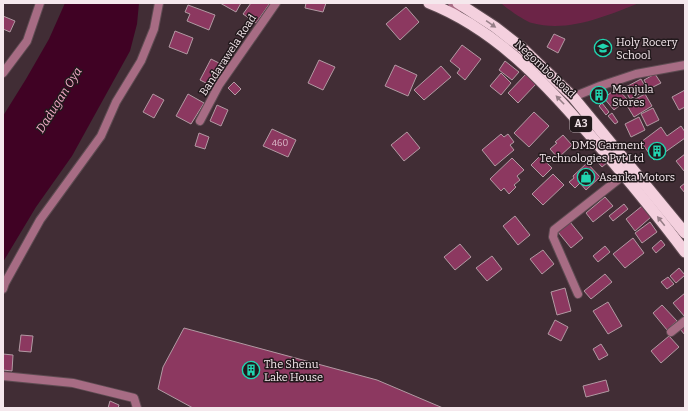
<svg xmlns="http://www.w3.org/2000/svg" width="688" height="411" font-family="Bitter,serif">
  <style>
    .green { fill: #6c2447 }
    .water { fill: #400224 }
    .building { fill: #8c3860; stroke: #b29aa3 }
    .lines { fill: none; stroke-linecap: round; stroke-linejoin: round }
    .minor-casing { stroke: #5e4b52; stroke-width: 10 }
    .tertiary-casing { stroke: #5e4b52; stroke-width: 10 }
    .trunk-casing { stroke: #5e4b52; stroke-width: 13 }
    .minor { stroke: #a76c84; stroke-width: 8 }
    .tertiary { stroke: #a76c84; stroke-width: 8 }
    .trunk { stroke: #f4d0de; stroke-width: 11 }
    .oneway { fill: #967e87 }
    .labels { text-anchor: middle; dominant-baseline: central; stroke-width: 3; stroke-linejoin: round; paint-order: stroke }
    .number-label { font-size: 9px; fill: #dbbcca }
    .shield { fill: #22191c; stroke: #b6aaae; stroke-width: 1 }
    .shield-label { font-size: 10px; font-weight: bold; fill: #f5e8ed }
    .poi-label { font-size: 11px; fill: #f5e8ed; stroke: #22191c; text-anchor: start }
    .street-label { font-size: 11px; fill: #f5e8ed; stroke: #22191c }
    .water-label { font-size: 12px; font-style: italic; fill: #f4acc9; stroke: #22191c }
  </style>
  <rect width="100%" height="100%" fill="#412d35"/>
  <path class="green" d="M501,3H639C606,16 568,33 532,23C526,22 506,8 501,3Z"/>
  <path class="water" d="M65,3H139L137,24L130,51L72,156L36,207L3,262V116L26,79L49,39Z"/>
  <g class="building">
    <path d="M220,3H241L236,12Z"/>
    <path d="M251,3H270L256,23L243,14Z"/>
    <path d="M306,3H326L323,12L305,8Z"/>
    <path d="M188,5L215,15L209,30L187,21L190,14L185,12Z"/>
    <path d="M406,7L419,22L400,40L386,24Z"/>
    <path d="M3,16L15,21L10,32L3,29Z"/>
    <path d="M175,31L193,38L187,54L169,47Z"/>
    <path d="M554,34L565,39L558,53L547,47Z"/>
    <path d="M462,45L481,59L465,80L457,73L460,69L450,61Z"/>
    <path d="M211,59L225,66L214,87L200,80Z"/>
    <path d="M319,60L335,67L323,90L308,83Z"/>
    <path d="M505,61L519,72L512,80L499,70Z"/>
    <path d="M395,65L417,75L408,96L385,86Z"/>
    <path d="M441,66L451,77L424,100L414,90Z"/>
    <path d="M501,73L511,83L501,95L490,86Z"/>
    <path d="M526,74L536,84L518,103L508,93Z"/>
    <path d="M655,74L661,83L649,89L644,80Z"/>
    <path d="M641,79L647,90L630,99L624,88Z"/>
    <path d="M234,82L241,89L235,95L228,88Z"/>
    <path d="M601,88L607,95L597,103L591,96Z"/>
    <path d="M617,88L627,99L614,110L604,98Z"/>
    <path d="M685,90V107L679,110L672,97Z"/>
    <path d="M153,94L164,100L154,118L143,112Z"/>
    <path d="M188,94L204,103L191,124L176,116Z"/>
    <path d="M645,94L652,106L634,117L626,104Z"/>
    <path d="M602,103L609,112L606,115L599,106Z"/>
    <path d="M217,105L228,110L221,126L210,121Z"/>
    <path d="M653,108L659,120L647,126L641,114Z"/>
    <path d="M534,112L549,126L529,147L514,133Z"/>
    <path d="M612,113L618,122L615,124L608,116Z"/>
    <path d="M639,117L645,130L631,137L625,124Z"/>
    <path d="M681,126L685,132V138L654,160L641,142L661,127L667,136Z"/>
    <path d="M272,129L296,140L288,157L263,146Z"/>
    <path d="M407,132L420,148L404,161L391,145Z"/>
    <path d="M199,133L209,137L205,149L195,146Z"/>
    <path d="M501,134L504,137L508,134L514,142L510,145L514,150L495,166L482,150Z"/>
    <path d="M563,135L572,145L558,158L550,149L557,143L555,142Z"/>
    <path d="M600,154L608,162L602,167L595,159Z"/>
    <path d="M685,154V171H684L676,161Z"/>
    <path d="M540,156L552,168L543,177L531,165Z"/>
    <path d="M512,158L524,170L517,176L520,180L514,185L516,187L509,194L504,188L501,191L490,179Z"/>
    <path d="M587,163L600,177L586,190L580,183L575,188L569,182L574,178L573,176Z"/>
    <path d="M553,174L564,185L543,205L532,194Z"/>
    <path d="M685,183V193L680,187Z"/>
    <path d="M605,197L613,206L593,222L586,213Z"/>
    <path d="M624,204L628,209L613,221L609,216Z"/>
    <path d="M642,206L651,217L635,231L626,219Z"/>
    <path d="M515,216L530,235L518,245L503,226Z"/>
    <path d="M570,222L583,238L571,248L558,232Z"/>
    <path d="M650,222L657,232L642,243L635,233Z"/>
    <path d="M633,238L644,253L625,268L613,254Z"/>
    <path d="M661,240L665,245L656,253L652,248Z"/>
    <path d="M460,244L471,257L455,270L444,257Z"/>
    <path d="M605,246L610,252L598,262L593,256Z"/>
    <path d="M543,250L554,264L542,274L530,259Z"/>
    <path d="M492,256L502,269L487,281L476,268Z"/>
    <path d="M679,268L685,275L676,283L670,276Z"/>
    <path d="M605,274L612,282L591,299L584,291Z"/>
    <path d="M668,277L674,284L667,289L661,282Z"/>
    <path d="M565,288L571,311L557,315L551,292Z"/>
    <path d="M685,293V317L673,303Z"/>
    <path d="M608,302L622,326L608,334L593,311Z"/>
    <path d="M662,305L677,321L667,330L653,313Z"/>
    <path d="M555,320L568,327L561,341L548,334Z"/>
    <path d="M685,324V335L680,329Z"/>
    <path d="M184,328L377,380L443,408H193L158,389L163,367Z"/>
    <path d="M21,335L33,336L31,352L19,351Z"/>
    <path d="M669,336L679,347L661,363L651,351Z"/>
    <path d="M601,344L608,355L599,360L593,349Z"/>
    <path d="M3,354L13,355L12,371L3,370Z"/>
    <path d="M606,380L609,391L586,397L583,386Z"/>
    <path d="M110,401L119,405L118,408H108Z"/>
  </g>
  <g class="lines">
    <defs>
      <g id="minor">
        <path d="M573,97L600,86L636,74L685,65"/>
        <path d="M200,121L219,85L276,3"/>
        <path d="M3,289L5,283L40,220L101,136L116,102L141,61L154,29L159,3"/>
        <path d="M578,294L553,237L554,230L624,175"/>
        <path d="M671,332L685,321"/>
        <path d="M3,376L73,383L134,398L137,408"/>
      </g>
      <g id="tertiary">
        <path d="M452,3L458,16"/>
        <path d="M3,73L27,41L40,3"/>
      </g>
      <g id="trunk">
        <path d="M429,3C500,31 553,91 601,148C630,182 658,216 685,252"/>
        <path d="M458,3L495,27L522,48L573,97L685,233"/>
      </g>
    </defs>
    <use href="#minor" class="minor-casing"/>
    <use href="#tertiary" class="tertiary-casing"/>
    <use href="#trunk" class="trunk-casing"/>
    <use href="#minor" class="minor"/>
    <use href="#tertiary" class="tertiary"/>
    <use href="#trunk" class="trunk"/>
  </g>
  <defs><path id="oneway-solid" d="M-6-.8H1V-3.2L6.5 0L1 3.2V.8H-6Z"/></defs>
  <g class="oneway">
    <use href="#oneway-solid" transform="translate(491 24) rotate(35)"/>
    <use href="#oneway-solid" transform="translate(560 100) rotate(-134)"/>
    <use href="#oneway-solid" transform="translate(661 221) rotate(-129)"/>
  </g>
  <defs>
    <symbol id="school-ring" viewBox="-11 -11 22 22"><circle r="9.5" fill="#22191c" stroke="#21d5b0" stroke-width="1.5"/><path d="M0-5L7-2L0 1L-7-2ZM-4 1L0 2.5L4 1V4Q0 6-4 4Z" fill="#21d5b0"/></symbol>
    <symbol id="building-ring" viewBox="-11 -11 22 22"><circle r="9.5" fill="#22191c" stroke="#21d5b0" stroke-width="1.5"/><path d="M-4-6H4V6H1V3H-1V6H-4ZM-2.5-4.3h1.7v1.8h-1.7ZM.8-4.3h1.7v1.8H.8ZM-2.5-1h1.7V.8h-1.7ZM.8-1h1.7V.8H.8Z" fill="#21d5b0"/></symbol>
    <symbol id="shop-ring" viewBox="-11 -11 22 22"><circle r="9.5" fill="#22191c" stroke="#21d5b0" stroke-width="1.5"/><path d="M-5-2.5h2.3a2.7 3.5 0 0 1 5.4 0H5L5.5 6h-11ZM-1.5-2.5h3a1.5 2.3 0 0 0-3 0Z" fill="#21d5b0"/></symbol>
  </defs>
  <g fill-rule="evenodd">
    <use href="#school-ring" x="593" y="38" width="20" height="20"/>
    <use href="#building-ring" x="589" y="85" width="20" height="20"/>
    <use href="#building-ring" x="647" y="141" width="20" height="20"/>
    <use href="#shop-ring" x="576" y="167" width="20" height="20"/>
    <use href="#building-ring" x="241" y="360" width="20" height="20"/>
  </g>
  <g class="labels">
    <g class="number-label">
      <text x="280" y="143">460</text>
    </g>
    <rect class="shield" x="570" y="116" width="22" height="16" rx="3"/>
    <g class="shield-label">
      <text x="581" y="124">A3</text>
    </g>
    <g class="poi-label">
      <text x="616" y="42">Holy Rocery<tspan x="616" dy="13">School</tspan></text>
      <text x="612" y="89">Manjula<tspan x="612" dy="13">Stores</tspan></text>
      <text x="644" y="145" text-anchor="end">DMS Garment<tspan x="644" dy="13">Technologies Pvt Ltd</tspan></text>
      <text x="599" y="177">Asanka Motors</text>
      <text x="264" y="364">The Shenu<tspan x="264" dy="13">Lake House</tspan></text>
    </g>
    <g class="street-label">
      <text transform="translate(228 55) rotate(-57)">Bandarawela Road</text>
      <text transform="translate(545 69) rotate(43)">Negombo Road</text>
    </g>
    <g class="water-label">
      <text transform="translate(59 100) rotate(-58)">Dadugan Oya</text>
    </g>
  </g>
  <rect width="688" height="411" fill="none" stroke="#f5e8ed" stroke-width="8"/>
</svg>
